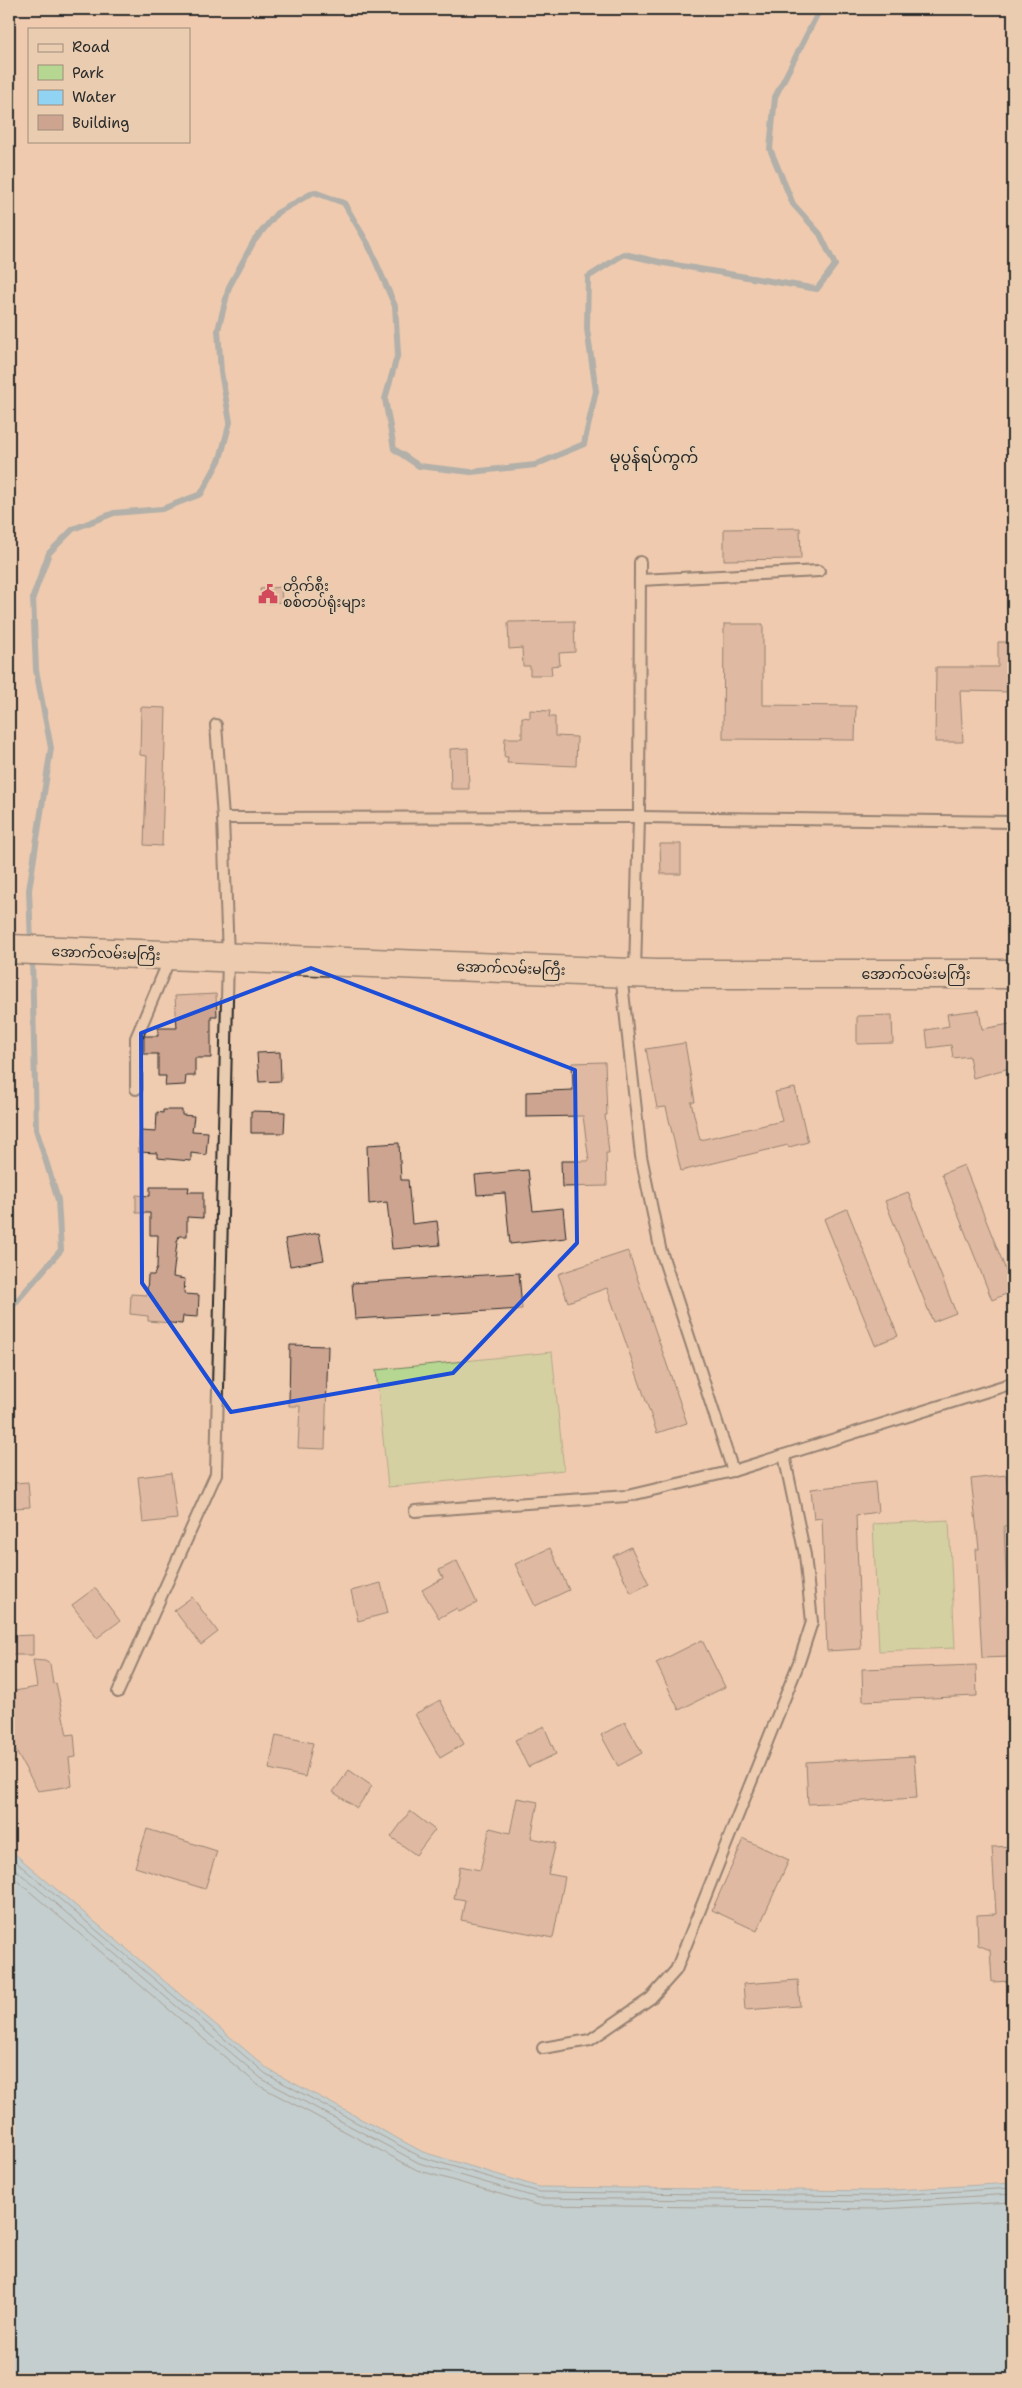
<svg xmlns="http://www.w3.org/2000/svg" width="1022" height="2388" font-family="'Shantell Sans','Noto Sans Myanmar',sans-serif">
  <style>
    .green { fill: #b5d791; stroke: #70815e }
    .water { fill: #91d3f3; stroke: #6890a3 }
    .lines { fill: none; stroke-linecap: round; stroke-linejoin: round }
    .shore { stroke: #546e7b; stroke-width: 1 }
    .stream { stroke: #6890a3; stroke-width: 6 }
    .building { fill: #cda490; stroke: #2b2b2b }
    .service-casing { stroke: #2b2b2b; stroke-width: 14 }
    .secondary-casing { stroke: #2b2b2b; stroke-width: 31 }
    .service { stroke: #eacdb0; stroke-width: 10 }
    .secondary { stroke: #eacdb0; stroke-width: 28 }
    .marked { fill: none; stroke: #1d4ed8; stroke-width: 4; stroke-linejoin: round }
    .labels { text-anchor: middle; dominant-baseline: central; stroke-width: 5; stroke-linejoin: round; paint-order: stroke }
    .poi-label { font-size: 14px; fill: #2b2b2b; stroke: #eacdb0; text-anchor: start }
    .street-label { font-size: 14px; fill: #2b2b2b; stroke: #eacdb0 }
    .quarter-label { font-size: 16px; fill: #2b2b2b; stroke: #eacdb0 }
  </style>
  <rect width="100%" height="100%" fill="#efcbaf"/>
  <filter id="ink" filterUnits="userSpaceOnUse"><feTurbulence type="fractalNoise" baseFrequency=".02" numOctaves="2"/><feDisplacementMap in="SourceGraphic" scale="10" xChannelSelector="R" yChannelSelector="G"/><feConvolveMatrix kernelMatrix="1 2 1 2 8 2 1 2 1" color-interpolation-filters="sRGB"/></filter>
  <g filter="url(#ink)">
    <g class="green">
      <path d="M552,1352L564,1470L388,1487L376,1370Z"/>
      <path d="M949,1520L955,1648L879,1651L873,1524Z"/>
    </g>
    <path class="water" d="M9,1849L269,2070L423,2152L539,2187L878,2191L1013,2183V2379H9Z"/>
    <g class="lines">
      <g class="shore">
        <path d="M9,1856L266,2074L421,2157L539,2192L878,2196L1013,2188"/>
        <path d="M9,1864L262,2079L419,2163L538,2198L878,2202L1013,2194"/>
        <path d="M9,1874L258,2085L417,2170L538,2205L879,2209L1013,2202"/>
      </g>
      <g class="stream">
        <path d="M31,944L29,890L51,748L36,670L33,597L49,553L73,529L114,513L162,509L201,494L220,459L230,422L221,372L218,330L229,287L254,241L277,213L314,192L344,203L368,244L395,306L398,353L385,399L394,449L419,466L471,472L535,465L584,444L596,391L587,329L588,277L624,254L664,263L817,289L835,265L820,234L793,204L770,149L775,97L820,9"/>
        <path d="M9,1310L61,1250L58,1200L36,1129L32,957"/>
      </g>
    </g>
    <g class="building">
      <path d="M800,528L801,559L724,560V529Z"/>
      <path d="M281,587L282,602L262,604L260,589Z"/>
      <path d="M574,621L575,652L559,653L560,665L551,666L552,675H530V666H523L522,648L509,649L508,622Z"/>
      <path d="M724,624H763V705L856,706L855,740L723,739Z"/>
      <path d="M998,642H1013V692L960,691L963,742H935L936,667H998Z"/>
      <path d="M141,707L166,708L162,846L144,845L147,756L140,755Z"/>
      <path d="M530,710L550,711L549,717H555V736L577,737L576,766L507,763L508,757H504L505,738H522V717L530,718Z"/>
      <path d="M468,748L469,789H451L450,749Z"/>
      <path d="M660,844H681V874H661Z"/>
      <path d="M216,994L217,1016H211V1058H195V1076H186L185,1085L165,1086L166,1076H158V1054H144V1036H158V1028H177L175,996Z"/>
      <path d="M979,1010L982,1029L1010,1024L1013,1040V1067L973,1078L969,1056L953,1058L951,1045L928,1048L926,1030L949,1026L947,1014Z"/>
      <path d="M892,1015L893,1043L857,1044V1016Z"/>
      <path d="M685,1043L695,1102H691L700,1140L782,1121L775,1092L795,1088L808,1142L789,1147L788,1145L681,1171L666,1107L657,1108L646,1049Z"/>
      <path d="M280,1052L281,1081L259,1082L257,1053Z"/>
      <path d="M605,1062L607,1115H605L609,1153H606L607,1186L562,1187L561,1161H589L583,1116L526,1117V1092L573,1090L572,1063Z"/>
      <path d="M163,1110H182V1115L194,1116L192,1131L208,1132L206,1155L191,1153V1161L157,1158V1153L138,1152L140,1131L156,1132L157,1112L163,1113Z"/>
      <path d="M251,1111L285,1112L284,1133H251Z"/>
      <path d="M399,1143L401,1180H408L412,1224L437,1221L440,1245L392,1249L387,1202L369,1204L367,1145Z"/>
      <path d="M964,1165L1013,1288V1291L992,1300L942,1174Z"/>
      <path d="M528,1170L533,1211L563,1208L566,1238L510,1244L505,1193L477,1195L475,1175Z"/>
      <path d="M150,1187H189L188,1192H203V1218L187,1217V1236H179L177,1242L173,1277L185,1279L184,1294L199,1295L198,1317L183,1316L182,1324L148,1321V1316L130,1314L131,1294L147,1295L148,1275H154L157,1268L158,1235H150V1213H136V1195L150,1196Z"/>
      <path d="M908,1192L956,1313L933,1322L885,1201Z"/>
      <path d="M847,1209L898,1336L875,1345L824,1219Z"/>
      <path d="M319,1233L324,1260L290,1266L285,1239Z"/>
      <path d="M628,1251L687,1423L657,1433L607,1288L568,1302L558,1274Z"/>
      <path d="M519,1273L522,1309L355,1319L352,1283Z"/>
      <path d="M290,1345L328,1346L325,1449L298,1448L300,1406H289Z"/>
      <path d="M171,1473L177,1519L143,1523L138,1477Z"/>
      <path d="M1006,1475L1012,1525L1004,1526L1010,1657L982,1658L976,1549H979L971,1479Z"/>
      <path d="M28,1482L30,1507L15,1508L14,1483Z"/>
      <path d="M875,1482L878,1512L856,1515L861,1649L827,1651L822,1518L814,1519L811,1489Z"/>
      <path d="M631,1547L649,1584L631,1593L613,1556Z"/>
      <path d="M550,1548L569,1590L535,1606L515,1564Z"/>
      <path d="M457,1561L477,1603L459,1612L457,1608L439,1618L422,1590L443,1578L439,1570Z"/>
      <path d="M381,1583L388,1613L358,1621L351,1591Z"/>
      <path d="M95,1588L120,1621L97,1638L72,1605Z"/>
      <path d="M192,1597L218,1632L201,1645L174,1610Z"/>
      <path d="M33,1635V1655H9V1636Z"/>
      <path d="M702,1640L725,1687L679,1710L656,1663Z"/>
      <path d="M33,1660L45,1661L50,1664L53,1684L56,1683L67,1735L74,1734L76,1757L69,1758L72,1786L38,1791L9,1739V1692L37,1687Z"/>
      <path d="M976,1665L977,1696L863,1701L862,1669Z"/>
      <path d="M440,1700L464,1744L440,1758L415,1714Z"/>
      <path d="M625,1722L642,1753L618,1766L601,1735Z"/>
      <path d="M544,1726L556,1754L528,1767L515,1740Z"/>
      <path d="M276,1735L313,1743L305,1777L269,1769Z"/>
      <path d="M914,1756L917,1798L808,1804L806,1762Z"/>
      <path d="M349,1770L372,1786L357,1808L333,1792Z"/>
      <path d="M517,1798L538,1802L531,1838L556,1843L548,1874L565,1877L553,1938L461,1920L465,1900L454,1898L460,1866L480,1870L490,1828L510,1833Z"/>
      <path d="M410,1811L435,1830L416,1855L391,1837Z"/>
      <path d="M147,1829L217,1851L205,1889L135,1867Z"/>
      <path d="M744,1839L789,1860L757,1931L712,1910Z"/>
      <path d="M1013,1846V1981L992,1982L990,1950L978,1945L977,1915L996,1914L992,1847Z"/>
      <path d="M798,1980L800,2006L745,2010L743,1984Z"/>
    </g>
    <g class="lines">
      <defs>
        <g id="service">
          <path d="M640,580L819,571"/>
          <path d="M223,818L639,817L1013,822"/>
          <path d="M635,972L639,817L640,562"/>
          <path d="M621,973L641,1156L660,1248L733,1471"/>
          <path d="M136,1089V1038L170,958"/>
          <path d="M415,1511L627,1496L733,1471L1013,1383"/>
          <path d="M118,1692L216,1474L228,957L223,818L216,725"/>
          <path d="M543,2048L590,2040L651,1998L676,1970L799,1662L812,1622L805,1555L784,1455"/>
        </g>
        <path id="secondary" d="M9,949L656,974H1013"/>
      </defs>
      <use href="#service" class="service-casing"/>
      <use href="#secondary" class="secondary-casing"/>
      <use href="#service" class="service"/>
      <use href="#secondary" class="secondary"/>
    </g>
  </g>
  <path d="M0 0H1022V2388H0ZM311,968L575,1070L577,1243L453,1373L231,1412L142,1283L141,1033Z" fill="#efcbaf" fill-opacity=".55" fill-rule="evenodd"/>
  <path class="marked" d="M311,968L575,1070L577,1243L453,1373L231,1412L142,1283L141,1033Z"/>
  <defs>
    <symbol id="civic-bare" viewBox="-9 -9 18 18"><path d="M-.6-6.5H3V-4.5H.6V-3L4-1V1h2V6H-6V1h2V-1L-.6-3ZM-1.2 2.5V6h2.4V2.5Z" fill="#d1495b" stroke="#eacdb0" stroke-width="2.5" paint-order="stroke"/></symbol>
  </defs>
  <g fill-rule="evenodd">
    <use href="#civic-bare" x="254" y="580" width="28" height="28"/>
  </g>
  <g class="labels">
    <g class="poi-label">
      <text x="283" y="586">တိုက်စီး<tspan x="283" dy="16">စစ်တပ်ရုံးများ</tspan></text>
    </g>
    <g class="street-label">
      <text transform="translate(106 953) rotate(2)">အောက်လမ်းမကြီး</text>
      <text transform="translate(511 968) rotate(2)">အောက်လမ်းမကြီး</text>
      <text x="916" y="974">အောက်လမ်းမကြီး</text>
    </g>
    <g class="quarter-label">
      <text x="654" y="457">မုပွန်ရပ်ကွက်</text>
    </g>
  </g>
  <rect width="1022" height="2388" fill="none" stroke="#eacdb0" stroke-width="30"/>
  <rect x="15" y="15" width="992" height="2358" fill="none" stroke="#2b2b2b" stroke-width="2" filter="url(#ink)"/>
  <rect x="28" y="28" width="162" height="115" fill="#eacdb0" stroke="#9e8c7b"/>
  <rect x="38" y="44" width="25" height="8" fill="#eacdb0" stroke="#9e8c7b"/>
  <text x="72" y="52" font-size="15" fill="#2b2b2b">Road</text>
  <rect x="38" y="65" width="25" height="15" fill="#b5d791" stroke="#9e8c7b"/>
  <text x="72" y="78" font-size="15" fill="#2b2b2b">Park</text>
  <rect x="38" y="90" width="25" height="15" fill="#91d3f3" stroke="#9e8c7b"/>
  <text x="72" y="102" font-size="15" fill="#2b2b2b">Water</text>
  <rect x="38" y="115" width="25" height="15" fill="#cda490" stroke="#9e8c7b"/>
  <text x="72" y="128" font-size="15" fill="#2b2b2b">Building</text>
</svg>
